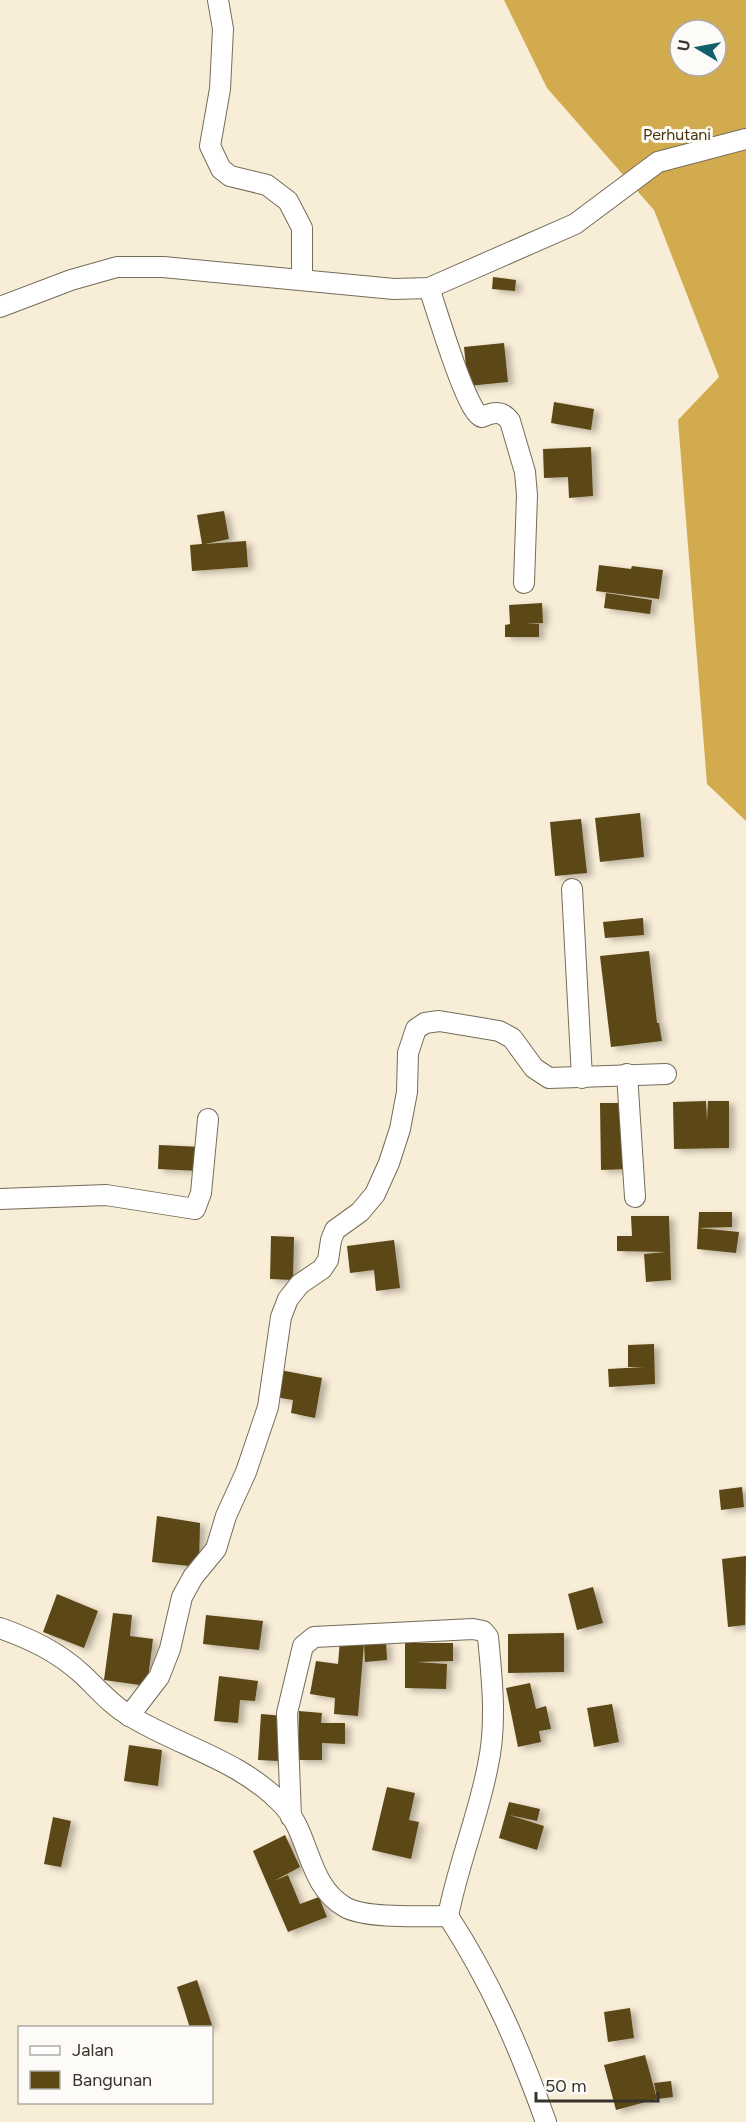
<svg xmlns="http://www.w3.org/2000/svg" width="746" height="2122" font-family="Figtree,sans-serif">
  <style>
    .forest { fill: #d3ab4f; fill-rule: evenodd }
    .building { fill: #5c4715; filter: url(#shadow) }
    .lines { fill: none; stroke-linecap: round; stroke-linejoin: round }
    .minor-casing { stroke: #756c59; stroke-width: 22 }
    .minor { stroke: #fff; stroke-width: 20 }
    .labels { text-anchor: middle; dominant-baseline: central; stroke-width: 6; stroke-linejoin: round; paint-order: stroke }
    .park-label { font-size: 16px; fill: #44330b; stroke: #fdfbf7 }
  </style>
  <defs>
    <filter id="shadow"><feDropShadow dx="5.5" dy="3" stdDeviation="3" flood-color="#0004"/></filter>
  </defs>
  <rect width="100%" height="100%" fill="#f8edd7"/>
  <path class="forest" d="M504,0H746V821L707,784L678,420L719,377L654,210L547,88ZM680,30H716V66H680Z"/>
  <g class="building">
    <path d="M493,277L516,280L515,291L492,289Z"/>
    <path d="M504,343L508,382L468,386L464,347Z"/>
    <path d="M554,402L594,409L591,430L551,423Z"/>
    <path d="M591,447L593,496L569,498L568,477L544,478L543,449Z"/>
    <path d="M224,511L229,539L205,544L246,541L248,567L192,571L190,545L202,544L197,515Z"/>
    <path d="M599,565L631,569L632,566L663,570L659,599L596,591Z"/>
    <path d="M606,593L652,600L650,614L604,608Z"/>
    <path d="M542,603L543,623L525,624H539V637H505V625L510,624L509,605Z"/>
    <path d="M640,813L644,857L600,862L595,818Z"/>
    <path d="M581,819L587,873L555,876L550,822Z"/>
    <path d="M643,918L644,935L605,938L603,922Z"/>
    <path d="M649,951L657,1023H659L662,1041L611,1047L600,956Z"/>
    <path d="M706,1101L707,1121L708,1101H729V1148L674,1149L673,1102Z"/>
    <path d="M600,1103H626L627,1169L601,1170Z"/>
    <path d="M159,1145L202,1147L200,1171L158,1169Z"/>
    <path d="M699,1212H732V1227L699,1228L739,1232L736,1253L697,1249Z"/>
    <path d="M631,1216H669L671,1280L646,1282L644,1254L666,1252L617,1251V1236H632Z"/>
    <path d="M271,1236L294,1237L293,1280L270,1279Z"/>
    <path d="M394,1240L400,1288L376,1291L374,1270L350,1273L347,1246Z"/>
    <path d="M654,1344L655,1384L609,1387L608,1369L644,1367H628V1345Z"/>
    <path d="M280,1370L322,1378L315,1418L291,1413L293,1400L275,1397Z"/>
    <path d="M742,1487L744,1507L721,1510L719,1490Z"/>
    <path d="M157,1516L200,1523L199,1567L152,1562Z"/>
    <path d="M746,1556L745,1625L728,1627L722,1559Z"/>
    <path d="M593,1587L603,1623L577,1630L568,1594Z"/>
    <path d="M57,1594L98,1611L84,1648L43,1632Z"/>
    <path d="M113,1613L132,1615L130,1636L153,1639L147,1686L104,1680Z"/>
    <path d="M206,1615L263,1621L259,1650L203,1644Z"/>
    <path d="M564,1633V1672L508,1673V1634Z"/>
    <path d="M340,1640L386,1641L387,1660L365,1662L364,1643L358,1716L334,1714L335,1698L310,1694L316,1661L338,1664Z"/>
    <path d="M405,1643H453V1661L416,1662L447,1664L446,1689L405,1688Z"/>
    <path d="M219,1676L258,1681L255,1701L240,1700L238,1723L214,1721Z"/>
    <path d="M530,1683L536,1709L546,1706L551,1729L539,1731L541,1742L518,1747L506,1688Z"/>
    <path d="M612,1704L619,1742L594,1747L587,1708Z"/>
    <path d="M299,1711L322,1713L321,1723H345V1744L322,1743V1760H298Z"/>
    <path d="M261,1714L283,1716L280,1761L258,1760Z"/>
    <path d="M129,1745L162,1750L158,1786L124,1781Z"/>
    <path d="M387,1787L415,1793L409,1820L419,1822L411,1859L372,1850Z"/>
    <path d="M509,1802L540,1809L537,1821L509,1815L544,1826L537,1850L499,1838Z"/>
    <path d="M53,1817L71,1821L61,1867L44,1864Z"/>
    <path d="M285,1835L300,1867L274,1881L288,1875L300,1904L319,1897L327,1917L288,1932L253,1851Z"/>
    <path d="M197,1980L212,2025L205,2028H190L177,1987Z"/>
    <path d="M630,2008L634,2038L608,2042L604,2012Z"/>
    <path d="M645,2055L657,2099L616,2110L604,2065Z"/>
    <path d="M671,2081L673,2097L657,2099L654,2083Z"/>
  </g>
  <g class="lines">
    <defs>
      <g id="minor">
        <path d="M218,0L223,29L220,89L210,146L221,169L230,176L267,185L288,201L302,228V280"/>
        <path d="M429,288C436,307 467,415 482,417C493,412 502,410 510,421L525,472L527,495L524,583"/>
        <path d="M0,307L71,280L117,267H163L394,289L429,288L575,224L658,162L746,139"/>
        <path d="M572,889L582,1078"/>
        <path d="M627,1074L635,1197"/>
        <path d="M0,1199L106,1195L195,1209L201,1193L208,1119"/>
        <path d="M0,1628C31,1639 58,1652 82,1674C98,1689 111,1705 130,1716C181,1747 240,1760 282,1804C311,1834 306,1884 345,1907C366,1919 423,1916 448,1916C492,1984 519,2047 546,2122"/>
        <path d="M129,1716L159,1677L170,1649L182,1597L193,1577L216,1549L226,1516L246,1472L268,1407L281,1317L288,1299L300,1284L322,1269L328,1260L331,1240L335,1230L360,1212L375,1194L389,1163L400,1129L407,1092L408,1053L416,1029L425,1023L439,1021L499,1031L512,1038L534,1068L549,1078L666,1074"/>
        <path d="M291,1817L287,1713L303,1646L314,1637L473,1629L483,1631L488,1637C492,1679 497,1723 488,1765C478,1817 458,1865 448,1916"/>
      </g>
    </defs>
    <use href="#minor" class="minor-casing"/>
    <use href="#minor" class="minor"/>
  </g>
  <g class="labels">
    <g class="park-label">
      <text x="677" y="134">Perhutani</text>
    </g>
  </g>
  <rect x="18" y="2026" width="195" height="78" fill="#fdfbf7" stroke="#aeaba6" stroke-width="1.5"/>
  <rect x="30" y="2046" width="30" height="9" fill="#ffffff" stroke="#aeaba6" stroke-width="1.5"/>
  <text x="72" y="2056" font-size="18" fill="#38342c">Jalan</text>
  <rect x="30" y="2071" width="30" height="18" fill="#5c4715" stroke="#aeaba6" stroke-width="1.5"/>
  <text x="72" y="2086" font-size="18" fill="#38342c">Bangunan</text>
  <g transform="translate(698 48) rotate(280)"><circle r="28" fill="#fdfbf7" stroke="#aeaba6" stroke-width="1.5"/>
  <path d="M0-4.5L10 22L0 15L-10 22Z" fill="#12616a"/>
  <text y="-9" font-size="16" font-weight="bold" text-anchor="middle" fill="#38342c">U</text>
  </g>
  <path d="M536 2092v9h122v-9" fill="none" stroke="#38342c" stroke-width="3"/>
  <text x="545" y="2092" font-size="18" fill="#38342c" stroke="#fdfbf7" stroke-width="4.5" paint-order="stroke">50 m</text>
</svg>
